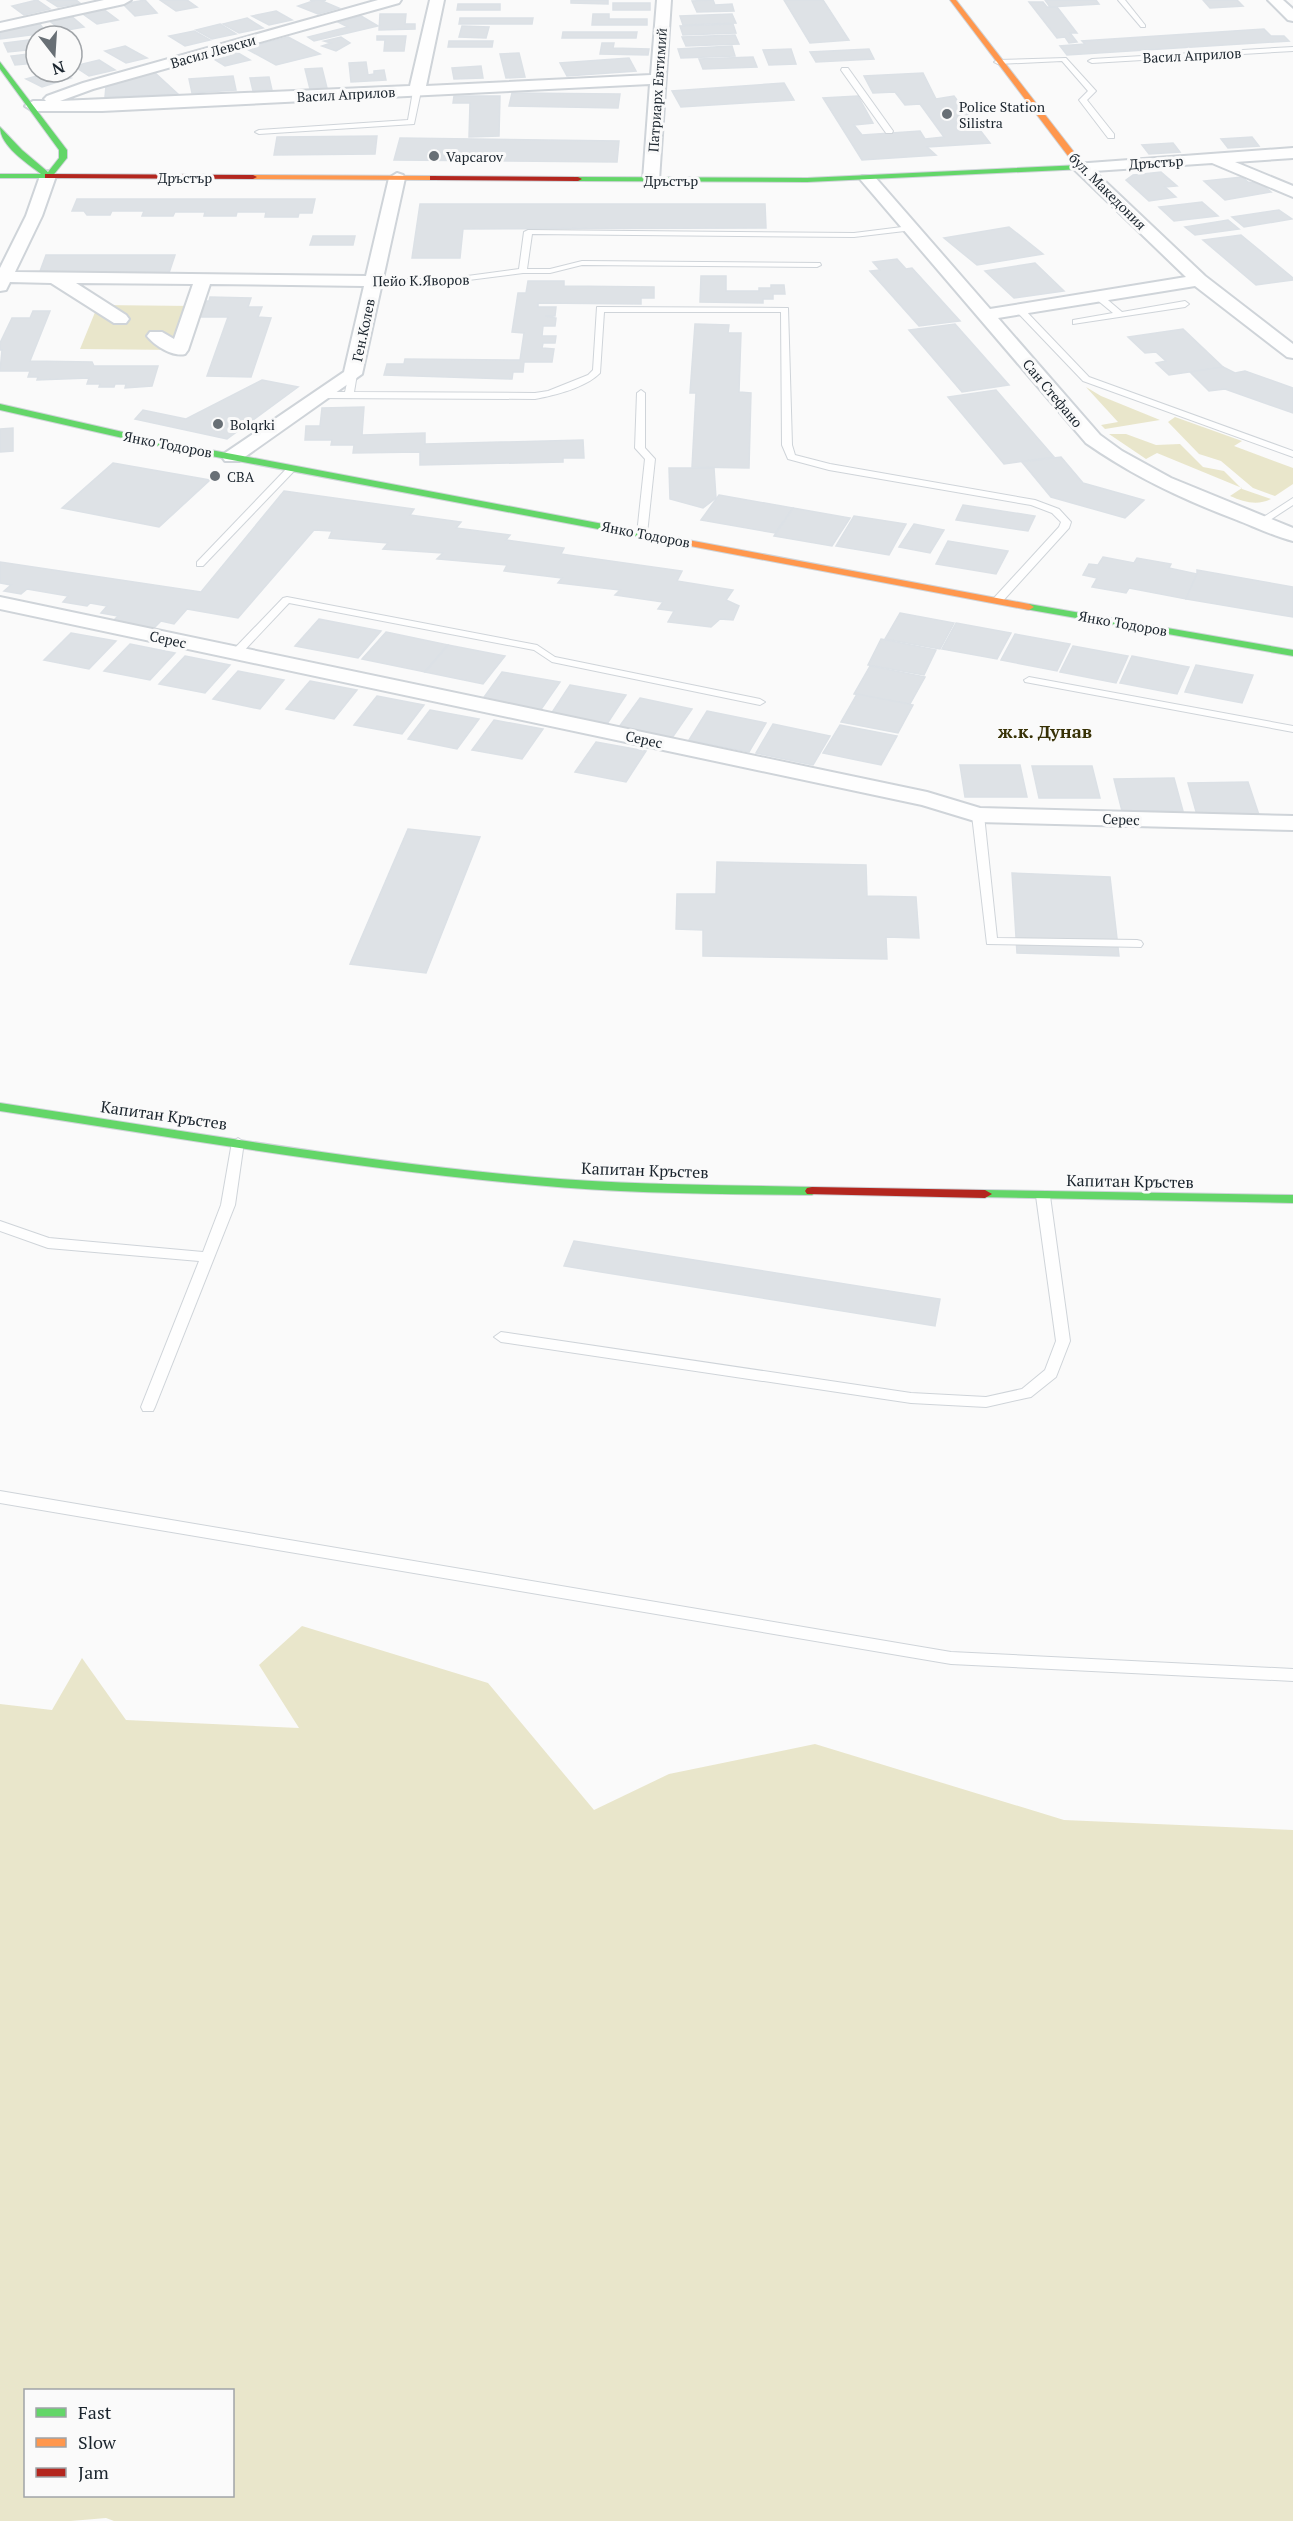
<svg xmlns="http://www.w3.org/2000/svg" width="1293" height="2521" font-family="'PT Serif',serif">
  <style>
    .green { fill: #e9e6cb; fill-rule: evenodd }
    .building { fill: #dee2e6; stroke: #dce1e6; stroke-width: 1.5 }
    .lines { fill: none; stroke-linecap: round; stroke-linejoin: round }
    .lane-casing { stroke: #cfd4d9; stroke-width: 2 }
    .street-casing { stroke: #cfd4d9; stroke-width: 4 }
    .fast-casing { stroke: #cfd4d9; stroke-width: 2 }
    .slow-casing { stroke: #cfd4d9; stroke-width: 2 }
    .jam-casing { stroke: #cfd4d9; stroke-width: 2 }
    .lane { fill: #fefefe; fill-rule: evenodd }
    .street { fill: #fefefe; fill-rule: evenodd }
    .fast { fill: #63d668; fill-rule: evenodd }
    .slow { fill: #ff974d; fill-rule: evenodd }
    .jam { fill: #b3261e; fill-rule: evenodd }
    .poi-dot { fill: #686f75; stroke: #fafafa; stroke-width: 2 }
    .labels { text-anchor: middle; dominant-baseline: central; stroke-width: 6; stroke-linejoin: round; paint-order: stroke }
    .far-street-label { font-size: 14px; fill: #1a242d; stroke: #fafafa }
    .far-poi-label { font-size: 14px; fill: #1a242d; stroke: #fafafa; text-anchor: start }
    .street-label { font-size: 16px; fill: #1a242d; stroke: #fafafa }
    .far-district-label { font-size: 18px; font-weight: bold; fill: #373105; stroke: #fafafa }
  </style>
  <rect width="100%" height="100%" fill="#fafafa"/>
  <g class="green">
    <path d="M98,305L194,306L179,350L80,349Z"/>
    <path d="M1086,387L1101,396L1160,420L1105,429L1101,425L1118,422Z"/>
    <path d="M1175,417L1242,441L1234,446L1293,468V484L1275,496L1253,488L1221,461L1199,454L1168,422Z"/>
    <path d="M1109,434H1126L1156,445L1180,444L1203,467L1224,471L1242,489L1271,499C1257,506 1244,502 1230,496L1242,488L1157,453L1146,459Z"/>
    <path d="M302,1626L488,1683L594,1810L669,1774L815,1744L1064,1820L1293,1830V2521H114L106,2518L71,2521H0V1704L52,1710L82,1658L126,1720L299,1728L259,1665ZM26,2390H232V2496H26Z"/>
  </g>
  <g class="building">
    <path d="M37,0L50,9L24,15L12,6Z"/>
    <path d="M47,0H76L80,3L58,7Z"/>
    <path d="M145,0L157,13L135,16L123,4Z"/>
    <path d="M160,0H187L197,7L176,11Z"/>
    <path d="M310,0H326L322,1L339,8L318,14L298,6L313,1Z"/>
    <path d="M571,0H608V4L571,3Z"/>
    <path d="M713,0L715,5L732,4L734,11L697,12L692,1Z"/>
    <path d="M784,0H823L849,40L810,43Z"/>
    <path d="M1045,0H1096L1099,4L1050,7Z"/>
    <path d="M1203,0H1237L1243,6L1210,8Z"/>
    <path d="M1029,2H1043L1047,7H1057L1077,33H1070L1077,42L1069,43L1065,37L1057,38Z"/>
    <rect x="613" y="3" width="37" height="7"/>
    <path d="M458,4H500V10H457Z"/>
    <path d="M102,8L118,20L97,24L80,12Z"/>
    <path d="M276,11L292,20L269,25L252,16Z"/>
    <path d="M69,14L84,27L62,31L47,19Z"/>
    <path d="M380,14H406L405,24H415V29L379,30Z"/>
    <path d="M593,14H609V19H647V25H592Z"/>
    <path d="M732,14L736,23L683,25L680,16Z"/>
    <path d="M361,16L378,26L314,41L308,37L348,27L338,22Z"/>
    <path d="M247,18L263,28L239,33L223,24Z"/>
    <path d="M460,18H533L532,24H459Z"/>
    <path d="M40,24L46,33L0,39V29Z"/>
    <path d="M220,24L236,34L212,39L196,30Z"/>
    <path d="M733,24L736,33L683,35L680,26Z"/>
    <path d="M462,26L489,27L486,38L459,37Z"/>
    <path d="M1264,29L1271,36H1284L1289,41L1067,55L1060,46L1085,44L1082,41Z"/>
    <path d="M194,31L210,40L185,46L169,36Z"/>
    <path d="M563,32H637L636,38H562Z"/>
    <path d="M735,35L739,44L686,46L682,37Z"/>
    <path d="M377,36H406L404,51H384L385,40H377Z"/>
    <path d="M288,37L320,54L276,65L245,48Z"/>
    <path d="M341,37L350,43L336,51L322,46L331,43L324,41Z"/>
    <path d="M36,39V49L8,52L4,43Z"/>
    <path d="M449,41H493L492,47H448Z"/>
    <path d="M602,43H614L613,48L649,49L648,55L600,54Z"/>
    <path d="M125,46L147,58L126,63L105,51Z"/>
    <path d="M732,46L735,56L681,58L678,49Z"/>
    <path d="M791,49L796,64L769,65L763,50Z"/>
    <path d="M869,49L874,59L816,62L810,52Z"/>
    <path d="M233,50L250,60L225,66L209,56Z"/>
    <path d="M36,53V63L15,65L11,56Z"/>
    <path d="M519,53L525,77L506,78L500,54Z"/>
    <path d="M753,57L757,67L703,69L699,59Z"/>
    <path d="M629,58L636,71L567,76L560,63Z"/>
    <path d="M99,60L115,70L89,76L74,66Z"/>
    <path d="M366,62L368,75L374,74V71L384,70L386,80L351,82L349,63Z"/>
    <path d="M481,66L483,78L454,79L452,68Z"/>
    <path d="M322,68L327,88L310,89L305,69Z"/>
    <path d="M153,71L178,94L105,97L106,86Z"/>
    <path d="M51,72H57L71,78L42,87L26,79Z"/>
    <path d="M923,73L936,99L954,96L990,143L927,147L936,155L862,160L823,98L858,96L873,123L854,125L862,135L920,131L925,139L944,137L920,104L905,105L895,92L873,93L864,76Z"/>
    <path d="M233,76L236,90L192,93L189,79Z"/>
    <path d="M269,77L272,90L253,91L250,78Z"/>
    <path d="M784,83L794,100L681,107L672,91Z"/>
    <path d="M512,93L620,94L618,108L509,106Z"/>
    <path d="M454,96H500L499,136L469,137L470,103H453Z"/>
    <path d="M377,136L375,154L274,155L277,137Z"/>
    <path d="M1252,137L1259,146L1228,148L1221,139Z"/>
    <path d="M400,138L619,141L617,162L394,160Z"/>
    <path d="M1173,143L1180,152L1149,154L1142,145Z"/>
    <path d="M1161,172L1177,186L1165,187L1176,197L1149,201L1126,180L1133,175Z"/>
    <path d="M1242,177L1248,182L1261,184L1271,192L1225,200L1204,181Z"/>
    <path d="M77,199H315L312,213H299L298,217H265L266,212H237L236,216H204L205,212H175L173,216H142L144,211H112L110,215H87L84,211H72Z"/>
    <path d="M1202,202L1218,216L1174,221L1159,207Z"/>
    <path d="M420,204H765L766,228L463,229L460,258H412Z"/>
    <path d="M1279,210L1292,219L1244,227L1232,217Z"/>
    <path d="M1228,220L1239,229L1195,235L1185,227Z"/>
    <path d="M1009,227L1043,254L977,265L944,238Z"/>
    <path d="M1241,235L1293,278V280L1256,285L1203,240Z"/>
    <path d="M313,236H355L353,245H310Z"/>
    <path d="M46,255H175L169,273L39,274Z"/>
    <path d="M897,259L906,269L912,268L960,321L919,326L870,271L880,270L873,262Z"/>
    <path d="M1035,263L1064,291L1014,298L985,271Z"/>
    <path d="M701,276H726V291H759V288H771V285H784L785,294H773V299H763V303L700,302Z"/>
    <path d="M528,281H564V286L654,287V298H641V304L538,303V307H556L555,316H545L556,318L555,326H543L542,336H556L555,343H543L542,348L554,349L552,362H524L523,372H513L512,379L384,375L387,364H404L405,359L520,360L524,333L512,332L518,293H526Z"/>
    <path d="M210,297L251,298L248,307H262L258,317L271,318L251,377L207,376L228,317H195L201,301H209Z"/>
    <path d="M33,311H50L30,361L92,362L94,366H158L152,386L125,388L126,384H115L114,387H99L100,384H87L89,378L37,380L38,377H28L30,371H0L2,350H0V343L12,318H30Z"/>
    <path d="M695,324L729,325L728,333H741L739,392L751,393L749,468L692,467L696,393H690Z"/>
    <path d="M955,324L1009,385L962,392L909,330Z"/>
    <path d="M1183,329L1223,367L1169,375L1156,363L1166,361L1156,352L1145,353L1128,337Z"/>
    <path d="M1223,367L1235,373L1245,371L1293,388V413L1225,389L1209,391L1190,372Z"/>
    <path d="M262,380L298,387L227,439L135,419L143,410L186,419Z"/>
    <path d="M996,390L1054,457L1004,464L948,397Z"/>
    <path d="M364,407L362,435L425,433V444L583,440L584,458H563V462L420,465V452L353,453L354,445H331L332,440H305L306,426H320L322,408Z"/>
    <path d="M13,428V451L0,452V429Z"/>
    <path d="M1061,457L1083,483L1144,500L1125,518L1051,497L1022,462Z"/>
    <path d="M113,463L210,480L159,527L62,508Z"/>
    <path d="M669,468H714L716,498L703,508L670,499Z"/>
    <path d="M284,491L414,509L410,515L461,522L456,528L510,535L506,540L564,548L561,554L682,571L677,581L733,590L726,600L739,606L733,620L720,619L711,627L668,622L674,611L658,609L663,602L615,595L620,590L558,583L562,578L504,571L507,565L437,559L443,553L383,549L388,543L329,538L332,531L314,530L238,618L187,609L174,624L161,621L153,629L112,622L118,616L101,613L107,606L90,603L87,606L63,602L68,596L27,589L21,594L4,591L11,585L0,583V562L201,592Z"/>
    <path d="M719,495L793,508L775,533L701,520Z"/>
    <path d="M963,505L1035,516L1028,531L956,520Z"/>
    <path d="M793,508L850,518L832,546L774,536Z"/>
    <path d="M854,516L906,524L889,555L836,546Z"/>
    <path d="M914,524L944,530L930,553L899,547Z"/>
    <path d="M948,541L1008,551L996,574L936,564Z"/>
    <path d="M1103,557L1134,563L1137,558L1171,564L1169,568L1197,574L1186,599L1129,588L1126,593L1092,587L1097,578L1083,575L1089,564L1098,565Z"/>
    <path d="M1197,570L1293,587V617L1186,599L1197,574Z"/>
    <path d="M900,613L954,623L940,649L885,639Z"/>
    <path d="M319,619L381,631L358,658L295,646Z"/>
    <path d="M956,623L1011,633L997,659L942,649Z"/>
    <path d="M386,632L448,645L425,672L362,659Z"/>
    <path d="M71,633L116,641L89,669L44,660Z"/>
    <path d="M1015,634L1070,644L1057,671L1001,660Z"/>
    <path d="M881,639L936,650L924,675L868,665Z"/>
    <path d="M130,644L175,653L150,680L104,671Z"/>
    <path d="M448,645L505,656L483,684L425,672Z"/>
    <path d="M1073,646L1128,656L1116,683L1060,672Z"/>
    <path d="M185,656L230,665L205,693L159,684Z"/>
    <path d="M1132,656L1189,667L1177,694L1120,683Z"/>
    <path d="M1196,665L1253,675L1242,703L1185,692Z"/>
    <path d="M870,666L925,677L910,704L854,694Z"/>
    <path d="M238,671L284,680L260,709L213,699Z"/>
    <path d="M502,672L560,682L540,711L482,700Z"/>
    <path d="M310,681L357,690L334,719L286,709Z"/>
    <path d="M570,685L626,695L607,724L551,714Z"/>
    <path d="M857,694L913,705L898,733L841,722Z"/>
    <path d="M377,696L424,705L402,734L354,725Z"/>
    <path d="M640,698L692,709L672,738L619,727Z"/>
    <path d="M430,710L479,719L457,749L408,739Z"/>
    <path d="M707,711L766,723L749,752L689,740Z"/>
    <path d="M494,720L543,729L522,759L472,750Z"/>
    <path d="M773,724L830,736L813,765L756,753Z"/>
    <path d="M840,725L897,736L881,765L823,753Z"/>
    <path d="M596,742L646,751L626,782L575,772Z"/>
    <path d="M960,765H1020L1027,797H965Z"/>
    <path d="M1032,766H1092L1100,798H1039Z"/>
    <path d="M1174,778L1183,811H1122L1114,779Z"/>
    <path d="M1248,782L1259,815H1197L1188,783Z"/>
    <path d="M408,829L480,837L426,973L350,964Z"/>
    <path d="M717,862L866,865L867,896L916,897L919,938L886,937L887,959L703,956V930L676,929L677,894H716Z"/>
    <path d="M1012,873L1110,877L1119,956L1017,953Z"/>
    <path d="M574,1241L940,1299L935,1326L564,1266Z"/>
  </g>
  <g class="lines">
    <defs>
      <g id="lane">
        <path d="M1118,0H1125L1145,25V27H1141Z"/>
        <path d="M1293,47V51L1092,63L1088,61L1092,59Z"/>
        <path d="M1066,58L1096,91L1087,100L1114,134V138H1108L1079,100L1088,91L1062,61L998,64L994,62L998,60Z"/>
        <path d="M842,68H848L893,131L892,133H886L841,70Z"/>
        <path d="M417,89L421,91L414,124L259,134L255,132L259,130L408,120L413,91Z"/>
        <path d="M910,226H913V230L854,237L532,234L527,269H550L582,261L820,263L821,265L817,267L582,265L550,273H523L445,283H373L369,281L373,279H445L519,269L524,232L528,230L854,233Z"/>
        <path d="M1096,295H1102L1122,312L1185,301L1189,304L1185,307L1073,324V320L1113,313L1096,299Z"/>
        <path d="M597,307L788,308L792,445L795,455L830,464L1035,500L1059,509L1071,522L1069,528L1001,603H993V599L1059,527L1061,522L1052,513L1031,505L829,470L788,459L782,445L781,312H604L600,373C585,388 556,395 535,399L321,398L317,395L321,392H345L349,374L353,371L357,374L354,392L535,393L548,391L588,375L593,370Z"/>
        <path d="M1017,308H1023L1089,377L1293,451V457L1083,381L1017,312Z"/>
        <path d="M641,390L645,393V448L655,459L647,534L642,537L637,534L645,459L635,448L637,393Z"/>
        <path d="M289,466L297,468L203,566H197V562Z"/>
        <path d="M1293,498V505L1264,524L1256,522Z"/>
        <path d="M287,597L537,645L555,657L760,699L765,702L760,705L552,662L534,650L289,603L240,655H232V651L283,598Z"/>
        <path d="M1029,677L1293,726V732L1025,682L1024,680Z"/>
        <path d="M978,812L984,815L997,938L1137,940L1141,941L1143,944L1141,947L987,944L972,815Z"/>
        <path d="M238,1138L244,1142L235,1205L155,1407L153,1411H143L141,1407L199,1261L48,1248L0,1231V1221L49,1238L203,1252L221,1205L232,1142Z"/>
        <path d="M1043,1192L1050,1196L1070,1341L1056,1377L1031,1397L1026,1398L986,1407L911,1403L501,1342L494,1337L501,1332L911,1393L986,1397L1022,1389L1045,1370L1056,1341L1036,1196Z"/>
        <path d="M0,1491L951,1652L1293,1669V1681L951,1664L0,1503Z"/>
      </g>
      <g id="street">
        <path d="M104,0H131L124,4L0,31V23Z"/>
        <path d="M378,0H401L399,3L93,89L60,101L410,86L430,0H444L426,86L651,75L657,0H671L659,180L651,185L643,180L650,84L102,111H33L25,106L33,101H46L44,99L47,96L83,83Z"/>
        <path d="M1268,0H1283L1293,9V21L1288,20Z"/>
        <path d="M1293,148V158L1235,162L1293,186V197L1212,163L1094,171L1205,276L1293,344V358L1287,357L1195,286L998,318L1100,435L1122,451L1171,478L1293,528V541C1274,536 1255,527 1237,520C1184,500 1133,476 1086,443L860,179L862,176H874L990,309L1186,277L1075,170L1073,167L1075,164Z"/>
        <path d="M48,171L56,176L42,216L15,272L366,276L389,178L397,173L403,175L405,178L362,374L239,461H225L222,457L225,453L344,372L364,286L210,284L188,350L185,354C173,357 155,346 147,336L150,332H162L174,339L193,284L76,283L126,315L129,319L126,323H114L51,283L10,282L6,290L0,291V268L26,216L40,176Z"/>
        <path d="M0,597L927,792L980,808L1293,816V830L978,822L922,805L0,609Z"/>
      </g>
      <g id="fast">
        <path d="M0,62L67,150V158L51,178H0V174H41C27,163 0,146 0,127L22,150L48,172L59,158V150L0,69Z"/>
        <path d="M1081,165L1085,167L1084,169L807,182L578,181L574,179L578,177L807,178Z"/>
        <path d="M0,404L158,440L688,540L693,543L688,546L158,446L0,410Z"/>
        <path d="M1029,604L1293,650V656L1025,609V605Z"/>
        <path d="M0,1103C178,1130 356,1161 535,1177C627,1185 720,1185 812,1187L819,1191L812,1195C720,1194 627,1194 535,1185C356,1169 178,1138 0,1111Z"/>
        <path d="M985,1190L1293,1195V1203L980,1197L978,1194Z"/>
      </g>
      <g id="slow">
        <path d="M950,0H956L1084,165V169H1078Z"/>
        <path d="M253,175L433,176L437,178L433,180L250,179L249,177Z"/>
        <path d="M688,540L1029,604L1034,607L1029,610L685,545V541Z"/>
      </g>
      <g id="jam">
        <path d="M48,174L253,175L257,177L253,179L45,178V174Z"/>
        <path d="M430,176L578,177L582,179L578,181L433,180H430Z"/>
        <path d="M812,1187L985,1190L992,1194L985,1198L807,1194L805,1191L807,1188Z"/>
      </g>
    </defs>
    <use href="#lane" class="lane-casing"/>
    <use href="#street" class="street-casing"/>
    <use href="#fast" class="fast-casing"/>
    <use href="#slow" class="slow-casing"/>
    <use href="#jam" class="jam-casing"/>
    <use href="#lane" class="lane"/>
    <use href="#street" class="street"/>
    <use href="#fast" class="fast"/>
    <use href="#slow" class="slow"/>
    <use href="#jam" class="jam"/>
  </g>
  <g class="poi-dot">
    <circle cx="947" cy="114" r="6"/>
    <circle cx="434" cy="156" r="6"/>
    <circle cx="218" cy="424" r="6"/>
    <circle cx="215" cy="476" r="6"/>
  </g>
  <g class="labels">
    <g class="far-street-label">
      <text transform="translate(213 51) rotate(-16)">Васил Левски</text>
      <text transform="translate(1192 55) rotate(-3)">Васил Априлов</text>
      <text transform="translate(657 90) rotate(-86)">Патриарх Евтимий</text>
      <text transform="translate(346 94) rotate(-3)">Васил Априлов</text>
      <text transform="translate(1156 162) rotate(-4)">Дръстър</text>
      <text x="185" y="177">Дръстър</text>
      <text x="671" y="180">Дръстър</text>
      <text transform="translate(1108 191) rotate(45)">бул. Македония</text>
      <text transform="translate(421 280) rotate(-1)">Пейо К.Яворов</text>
      <text transform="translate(363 330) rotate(-78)">Ген.Колев</text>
      <text transform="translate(1053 393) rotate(50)">Сан Стефано</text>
      <text transform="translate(168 444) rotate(11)">Янко Тодоров</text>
      <text transform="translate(646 534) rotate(11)">Янко Тодоров</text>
      <text transform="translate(1123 623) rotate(10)">Янко Тодоров</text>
      <text transform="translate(168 639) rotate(12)">Серес</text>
      <text transform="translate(644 739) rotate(12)">Серес</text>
      <text transform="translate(1121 819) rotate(2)">Серес</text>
    </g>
    <g class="far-poi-label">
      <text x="959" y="106">Police Station<tspan x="959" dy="16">Silistra</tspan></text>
      <text x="446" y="156">Vapcarov</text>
      <text x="230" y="424">Bolqrki</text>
      <text x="227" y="476">CBA</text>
    </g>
    <g class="street-label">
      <text transform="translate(164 1115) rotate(8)">Капитан Кръстев</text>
      <text transform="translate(645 1170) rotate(2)">Капитан Кръстев</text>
      <text transform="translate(1130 1181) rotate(1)">Капитан Кръстев</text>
    </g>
    <g class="far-district-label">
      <text x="1045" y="731">ж.к. Дунав</text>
    </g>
  </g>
  <rect x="24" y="2389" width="210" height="108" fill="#fafafa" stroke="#a0a4a8" stroke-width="1.5"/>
  <rect x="36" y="2408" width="30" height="9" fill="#63d668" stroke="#a0a4a8" stroke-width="1.5"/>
  <text x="78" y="2419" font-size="18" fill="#1a242d">Fast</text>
  <rect x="36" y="2438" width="30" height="9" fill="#ff974d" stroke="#a0a4a8" stroke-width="1.5"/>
  <text x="78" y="2449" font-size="18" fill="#1a242d">Slow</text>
  <rect x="36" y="2468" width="30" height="9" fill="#b3261e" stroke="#a0a4a8" stroke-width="1.5"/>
  <text x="78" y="2479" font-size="18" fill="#1a242d">Jam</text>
  <g transform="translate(54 54) rotate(163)"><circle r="28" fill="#fafafa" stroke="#a0a4a8" stroke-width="1.5"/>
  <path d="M0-4.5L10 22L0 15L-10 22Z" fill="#686f75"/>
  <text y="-9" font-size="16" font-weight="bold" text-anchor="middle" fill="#1a242d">N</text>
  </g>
</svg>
